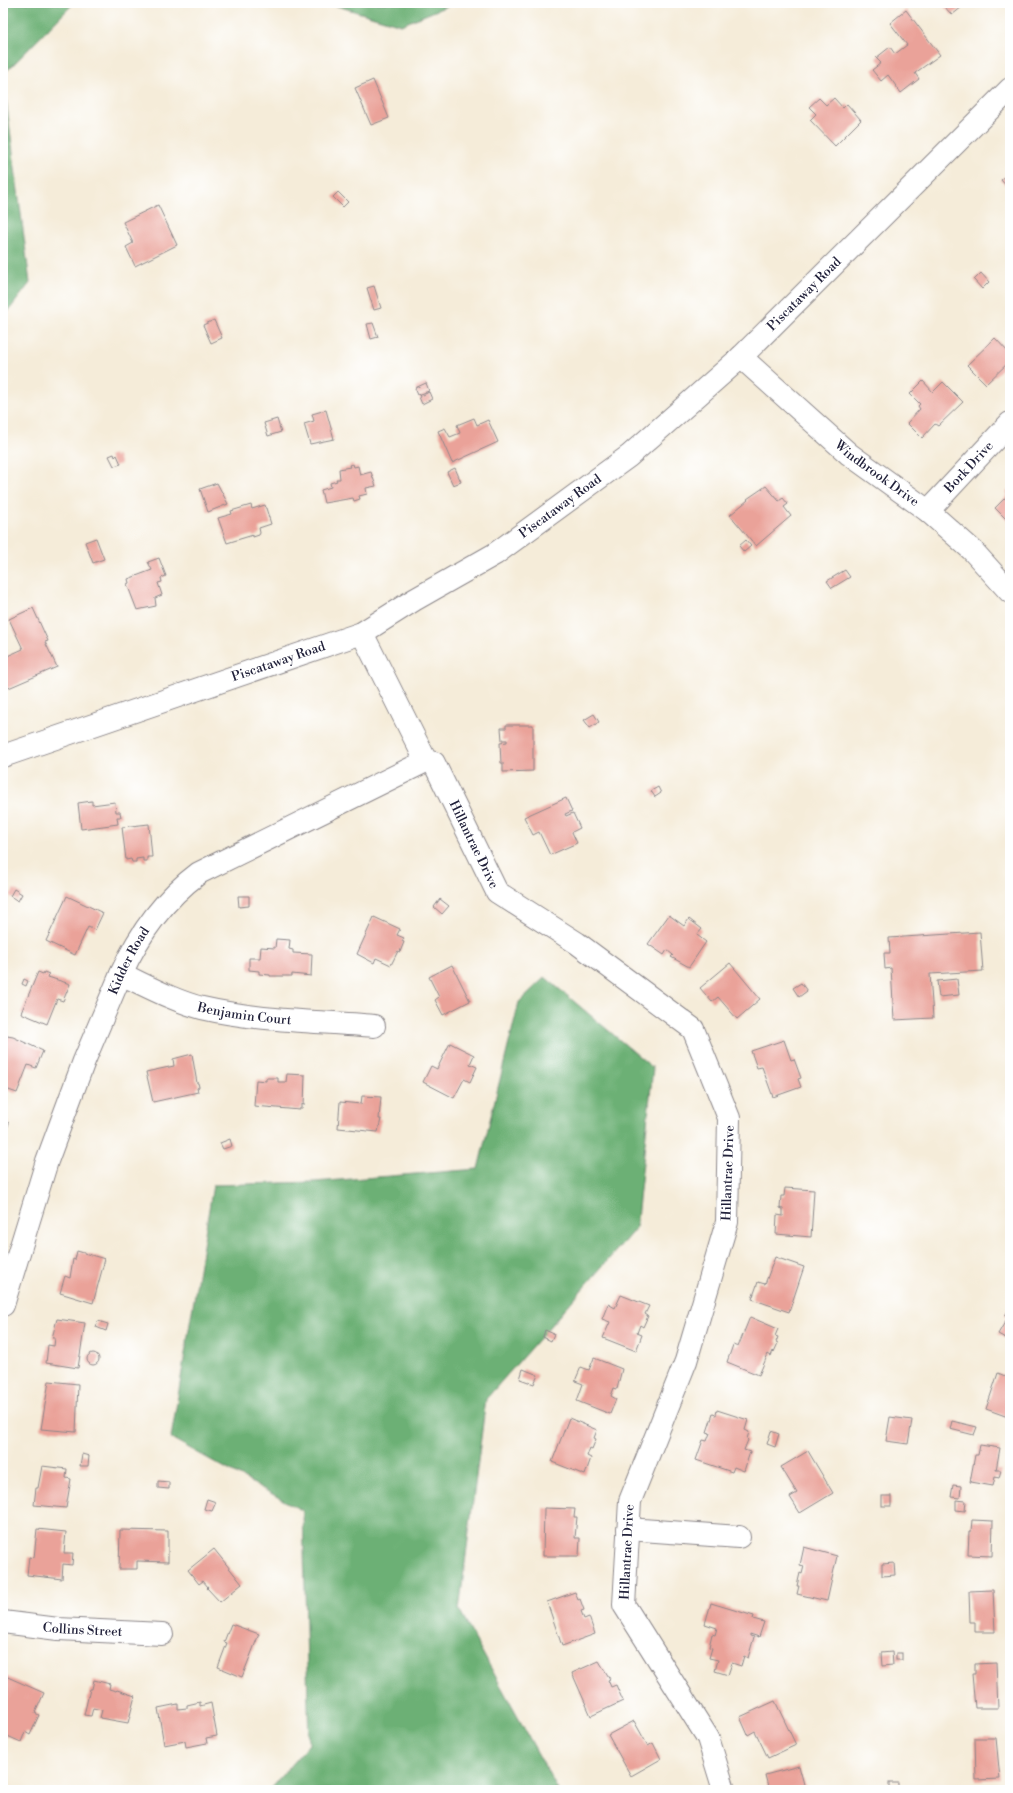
<svg xmlns="http://www.w3.org/2000/svg" width="1013" height="1793" font-family="'Libre Bodoni',serif">
  <style>
    .forest { fill: #6cb075; stroke: #476958 }
    .building { fill: #eaa299 }
    .lines { fill: none; stroke-linecap: round; stroke-linejoin: round }
    .minor-casing { stroke: #8c878a; stroke-width: 24 }
    .major-casing { stroke: #8c878a; stroke-width: 24 }
    .minor { stroke: #fff; stroke-width: 22 }
    .major { stroke: #fff; stroke-width: 22 }
    .labels { text-anchor: middle; dominant-baseline: central; stroke-width: 4; stroke-linejoin: round; paint-order: stroke }
    .street-label { font-size: 13px; fill: #22223b; stroke: #fff }
  </style>
  <rect width="100%" height="100%" fill="#fff"/>
  <filter id="ink" filterUnits="userSpaceOnUse"><feTurbulence type="fractalNoise" baseFrequency=".025" numOctaves="2"/><feDisplacementMap in="SourceGraphic" scale="8" xChannelSelector="R" yChannelSelector="G"/><feConvolveMatrix kernelMatrix="1 2 1 2 8 2 1 2 1" color-interpolation-filters="sRGB"/></filter>
  <filter id="wash" filterUnits="userSpaceOnUse"><feTurbulence type="fractalNoise" baseFrequency=".012" numOctaves="4" result="noise"/><feDisplacementMap in="SourceGraphic" scale="16" xChannelSelector="R" yChannelSelector="G"/><feGaussianBlur stdDeviation="0.9" result="paint"/><feColorMatrix in="noise" values="0 0 0 0 0 0 0 0 0 0 0 0 0 0 0 0 0 1.4 0 .05"/><feComposite in="paint" operator="in"/></filter>
  <g filter="url(#wash)">
    <rect width="100%" height="100%" fill="#f5ecd9"/>
    <g class="forest">
      <path d="M3,3H74L3,75Z"/>
      <path d="M327,3H454L401,25Z"/>
      <path d="M3,76L30,283L3,318Z"/>
      <path d="M545,977L653,1068L636,1228L486,1399L459,1610L558,1790H269L309,1744L303,1511L171,1438L213,1185L314,1182L478,1169L519,1002Z"/>
    </g>
    <g id="blocks">
      <g class="building">
        <path d="M941,3H967L952,15Z"/>
        <path d="M906,10L940,55L915,73L919,79L901,93L888,75L881,81L872,70L881,63L876,58L890,47L895,54L907,45L890,23Z"/>
        <path d="M373,80L389,118L371,125L355,88Z"/>
        <path d="M819,98L826,105L834,98L843,108L847,104L861,120L835,146L810,120L816,114L809,107Z"/>
        <path d="M1008,174L1010,176L1009,189L1001,180Z"/>
        <path d="M338,192L348,202L343,207L333,197Z"/>
        <path d="M158,205L177,245L135,266L126,247L133,243L123,222Z"/>
        <path d="M981,273L989,282L982,289L974,280Z"/>
        <path d="M374,286L381,308L374,310L367,288Z"/>
        <path d="M214,320L222,338L211,343L203,325Z"/>
        <path d="M373,323L378,337L371,339L367,324Z"/>
        <path d="M995,338L1010,354V361L986,384L967,365Z"/>
        <path d="M923,381L933,392L943,382L963,402L938,426L935,424L922,438L907,423L920,409L918,406L920,404L910,394Z"/>
        <path d="M426,383L429,391L418,395L415,388Z"/>
        <path d="M429,392L432,399L422,404L419,397Z"/>
        <path d="M326,410L334,439L310,444L304,424L314,421L312,414Z"/>
        <path d="M474,418L477,425L488,420L498,442L452,463L438,431L445,428L450,437L460,433L457,425Z"/>
        <path d="M277,419L281,432L268,436L264,423Z"/>
        <path d="M114,454L115,457L117,455L121,464L114,466L109,456Z"/>
        <path d="M353,464L354,467L358,466L360,475L371,472L376,486L366,488L367,494L359,496L360,499L354,501L353,498L324,503L321,490L331,487L330,483L337,481L336,479H340L339,469L350,467L349,465Z"/>
        <path d="M455,468L461,482L453,485L447,472Z"/>
        <path d="M217,483L228,504L208,512L200,489Z"/>
        <path d="M766,486L779,501L783,498L788,504L784,507L791,516L756,546L730,515L748,500L747,499Z"/>
        <path d="M1010,488V521L1009,522L995,508L1008,495L1006,493Z"/>
        <path d="M251,505L252,509L265,505L271,524L259,528L260,533L259,535L253,537V535L227,543L218,518L232,514L231,511Z"/>
        <path d="M96,538L104,559L93,563L85,542Z"/>
        <path d="M746,540L751,546L744,552L739,546Z"/>
        <path d="M159,558L166,576L161,578L162,582L158,583L162,595L155,598L156,606L137,610L127,584L129,583L128,579L152,570L148,562Z"/>
        <path d="M845,570L850,577L832,588L827,581Z"/>
        <path d="M33,608L48,641L45,642L57,667L4,690L3,658L23,649L9,619Z"/>
        <path d="M594,714L599,722L590,728L584,720Z"/>
        <path d="M506,725H533V771L503,772V763H501L500,743L507,742V740H502L501,728H506Z"/>
        <path d="M658,787L661,793L655,797L651,791Z"/>
        <path d="M566,798L572,811L565,814L566,816L573,813L580,828L572,832L577,843L550,855L539,832L533,835L524,817Z"/>
        <path d="M92,801V805L115,802L116,812H120L121,817H117L118,824L81,829L78,803Z"/>
        <path d="M149,824L152,857H147V861H143V858L136,859V862H132L131,859L126,860L122,827Z"/>
        <path d="M14,889L22,894L18,901L10,896Z"/>
        <path d="M67,896L103,913L95,930L88,927L75,955L46,941Z"/>
        <path d="M238,896H249V906L239,907Z"/>
        <path d="M440,899L449,906L442,914L434,907Z"/>
        <path d="M669,915L684,926L689,919L702,929L697,935L706,942L689,967L671,957L673,955L667,950L664,955L648,944Z"/>
        <path d="M374,917L400,929L397,935L404,938L402,941L404,942L400,952L398,951L391,965L376,958L374,963L357,954Z"/>
        <path d="M980,932L983,971L930,974L933,1018L894,1020L891,968L885,969L884,953H890L889,938Z"/>
        <path d="M276,939L290,940L289,949L293,950V953L312,954L311,976L292,974V976H270V975L259,974V971L249,970V958H260L261,947L275,948Z"/>
        <path d="M730,963L760,999L737,1019L718,997L712,1002L700,988Z"/>
        <path d="M452,965L470,1001L443,1015L435,1000L439,997L429,977Z"/>
        <path d="M38,972L43,974L44,972L49,974L48,977L70,984L63,1001L57,999L47,1024L21,1013Z"/>
        <path d="M24,979L28,981L26,986L22,984Z"/>
        <path d="M957,979L959,995L939,997L937,981Z"/>
        <path d="M801,983L807,991L799,997L793,988Z"/>
        <path d="M7,1036L13,1037L43,1051L36,1068L28,1065L17,1093L3,1088V1046Z"/>
        <path d="M784,1040L791,1060L794,1059L801,1078L798,1079L801,1087L773,1097L762,1067L757,1068L751,1051Z"/>
        <path d="M450,1043L474,1055L470,1064L477,1067L470,1082L464,1079L454,1098L423,1082L431,1066L437,1069Z"/>
        <path d="M192,1054L197,1083H198L199,1087L197,1088L198,1092L153,1102L146,1072L174,1066L173,1059Z"/>
        <path d="M287,1074L305,1075L304,1105L302,1104V1108H300V1110L254,1106L256,1080L266,1081V1078H278V1082H286Z"/>
        <path d="M362,1096L381,1097L379,1119H381L378,1132L338,1128L340,1102L361,1104Z"/>
        <path d="M3,1120L9,1123L3,1139Z"/>
        <path d="M230,1139L232,1146L223,1149L220,1143Z"/>
        <path d="M785,1188L814,1190L811,1237L776,1234L777,1215L783,1216V1209L780,1208L781,1196H784Z"/>
        <path d="M77,1251L105,1259L93,1303L60,1293L65,1276L70,1278L73,1259L75,1260Z"/>
        <path d="M775,1257L804,1267L789,1312L752,1299L758,1282L765,1284Z"/>
        <path d="M621,1295L649,1306L645,1314L648,1316L643,1327L640,1325L637,1333L642,1335L636,1351L603,1338L610,1322L602,1319L608,1304L615,1308Z"/>
        <path d="M1010,1307V1339L1009,1340L998,1334L1008,1317L1005,1316Z"/>
        <path d="M750,1317L778,1329L775,1336L778,1337L776,1342L778,1343L774,1352L773,1351L771,1356L768,1354L759,1375L727,1362L733,1345L738,1347Z"/>
        <path d="M57,1319L85,1323L78,1368L46,1363L48,1345L54,1346L55,1338H52Z"/>
        <path d="M98,1321L108,1324L106,1331L96,1327Z"/>
        <path d="M545,1330L554,1334L551,1341L543,1337Z"/>
        <circle cx="93" cy="1359" r="6"/>
        <path d="M594,1358L622,1369L617,1389L614,1388L611,1396L616,1399L610,1414L577,1401L583,1384L575,1381L581,1367L589,1370Z"/>
        <path d="M523,1369L538,1375L534,1384L520,1379Z"/>
        <path d="M998,1373L1010,1378V1411L1008,1417L986,1409Z"/>
        <path d="M49,1381L78,1384L76,1432L41,1429Z"/>
        <path d="M717,1410L748,1420L745,1430L749,1432L747,1439L748,1440L744,1450L750,1452L744,1471L734,1467L732,1472L696,1460L703,1440L707,1441L710,1433L707,1432L713,1414L716,1415Z"/>
        <path d="M890,1417L912,1420L908,1444L886,1441Z"/>
        <path d="M569,1418L597,1430L594,1438L596,1439L592,1449L590,1448L587,1456L591,1458L585,1475L552,1462Z"/>
        <path d="M952,1421L977,1427L974,1435L950,1429Z"/>
        <path d="M771,1431L779,1434L775,1447L767,1444Z"/>
        <path d="M980,1445L1000,1448L996,1470H1001L999,1478L995,1477L993,1486L970,1482L975,1455H978Z"/>
        <path d="M808,1451L833,1493L800,1513L790,1497L797,1493L781,1467Z"/>
        <path d="M82,1454L89,1456L88,1466H80Z"/>
        <path d="M42,1466L67,1469L66,1478L71,1479L66,1508L34,1505L36,1488H38Z"/>
        <path d="M158,1481L169,1482V1489L158,1488Z"/>
        <path d="M953,1485L961,1486L960,1498L951,1497Z"/>
        <rect x="882" y="1496" width="9" height="10"/>
        <path d="M207,1499L216,1502L212,1511L204,1509Z"/>
        <path d="M956,1500L966,1501L965,1511L956,1510Z"/>
        <path d="M544,1508L575,1509L574,1517H577L575,1538H580L579,1556H543Z"/>
        <path d="M972,1520L993,1521L992,1556L968,1555L969,1531H971Z"/>
        <path d="M37,1529L66,1532L64,1553H73L72,1565L63,1564L62,1579L27,1575L29,1557L34,1558Z"/>
        <path d="M120,1530L168,1531V1562L137,1561V1569H119Z"/>
        <path d="M804,1547L837,1556L827,1601L797,1594L799,1586H797L800,1573L802,1574L804,1566L800,1565Z"/>
        <path d="M214,1549L242,1584L220,1602L207,1588L208,1587L203,1581L199,1584L188,1570Z"/>
        <path d="M894,1563L895,1575L882,1576V1564Z"/>
        <path d="M993,1590L995,1632H975V1622H970L969,1591Z"/>
        <path d="M575,1592L578,1600L580,1599L584,1610L581,1611L584,1619L589,1617L595,1634L562,1646L547,1602Z"/>
        <path d="M711,1603L754,1616L753,1619L764,1622L759,1637L750,1634V1636L754,1637L748,1658L744,1656L741,1666L732,1663L728,1675L715,1671L718,1660L709,1658L712,1648L709,1647L712,1634L715,1635L717,1628L705,1624Z"/>
        <path d="M231,1624L259,1634L242,1677L218,1667L227,1643L224,1642Z"/>
        <path d="M892,1652L893,1665L882,1666L881,1653Z"/>
        <rect x="896" y="1653" width="6" height="7"/>
        <path d="M599,1661L610,1679L608,1680L611,1687L616,1685L623,1701L591,1716L572,1673Z"/>
        <path d="M996,1663L998,1708H975L972,1674H975V1664Z"/>
        <path d="M3,1675L44,1693L35,1713L39,1715L30,1735L25,1732L21,1742L3,1734V1704L5,1699L3,1698Z"/>
        <path d="M94,1680L110,1684L109,1689L116,1691L117,1690L135,1696L128,1723L100,1718L102,1710L93,1708L91,1716L84,1715L90,1689H92Z"/>
        <path d="M775,1701L796,1745L768,1758L755,1731L748,1735L740,1717Z"/>
        <path d="M200,1702V1706L211,1703L217,1736L206,1738L207,1743L186,1747L185,1741L164,1745L158,1708L178,1704V1709L187,1708V1705Z"/>
        <path d="M634,1721L648,1746L653,1743L661,1759L631,1776L608,1735Z"/>
        <path d="M975,1738H996L1000,1779L976,1780Z"/>
        <path d="M799,1766L805,1788L807,1787L808,1790H769L765,1775Z"/>
        <rect x="889" y="1783" width="9" height="6"/>
      </g>
    </g>
  </g>
  <g filter="url(#ink)">
    <use href="#blocks" fill-opacity="0" stroke="#8c878a" stroke-width="1"/>
    <g class="lines">
      <defs>
        <g id="minor">
          <path id="s1" d="M741,357L849,454L928,511L972,550L1010,592"/>
          <path id="s2" d="M928,511L1010,423"/>
          <path id="s3" d="M362,633L426,761L434,763L497,892L577,943L693,1029L729,1118L727,1222L686,1361L630,1501L624,1605L708,1738L724,1790"/>
          <path id="s4" d="M121,974C147,986 174,1001 202,1008C258,1021 317,1021 374,1026"/>
          <path id="s5" d="M3,1305L47,1161L84,1061L121,974C139,934 164,899 199,873L426,761"/>
          <path d="M628,1529L739,1537"/>
          <path id="s6" d="M3,1622L58,1629L162,1634"/>
        </g>
        <g id="major">
          <path id="s7" d="M3,756L362,633L414,600L495,554L629,456L741,357L1010,89"/>
        </g>
      </defs>
      <use href="#minor" class="minor-casing"/>
      <use href="#major" class="major-casing"/>
      <use href="#minor" class="minor"/>
      <use href="#major" class="major"/>
    </g>
  </g>
  <g class="labels">
    <g class="street-label">
      <text stroke="none"><textPath href="#s7" startOffset="939">Piscataway Road</textPath></text>
      <text stroke="none"><textPath href="#s2" startOffset="60">Bork Drive</textPath></text>
      <text stroke="none"><textPath href="#s1" startOffset="179">Windbrook Drive</textPath></text>
      <text stroke="none"><textPath href="#s7" startOffset="615">Piscataway Road</textPath></text>
      <text stroke="none"><textPath href="#s7" startOffset="291">Piscataway Road</textPath></text>
      <text stroke="none"><textPath href="#s3" startOffset="242">Hillantrae Drive</textPath></text>
      <text stroke="none"><textPath href="#s5" startOffset="367">Kidder Road</textPath></text>
      <text stroke="none"><textPath href="#s4" startOffset="131">Benjamin Court</textPath></text>
      <text transform="translate(728 1173) rotate(-88)">Hillantrae Drive</text>
      <text transform="translate(627 1552) rotate(-87)">Hillantrae Drive</text>
      <text stroke="none"><textPath href="#s6" startOffset="80">Collins Street</textPath></text>
    </g>
  </g>
  <rect width="1013" height="1793" fill="none" stroke="#fff" stroke-width="16"/>
</svg>
